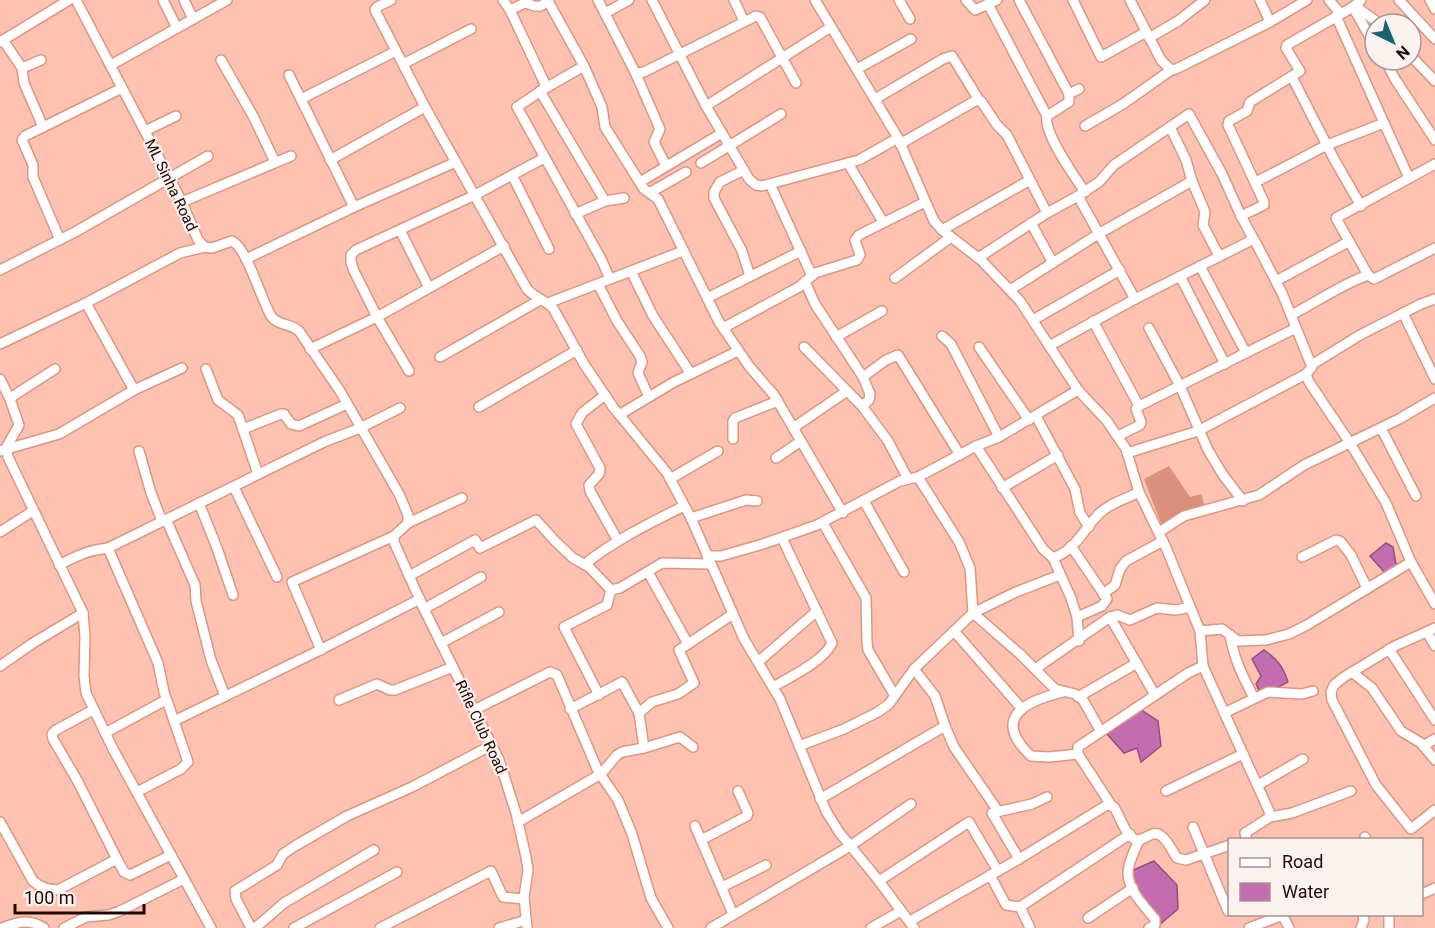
<svg xmlns="http://www.w3.org/2000/svg" width="1435" height="928" font-family="Roboto,sans-serif">
  <style>
    .green { fill: #db907b }
    .water { fill: #c46cb0; stroke: #934e7c; stroke-width: 1.5 }
    .lines { fill: none; stroke-linecap: round; stroke-linejoin: round }
    .minor-casing { stroke: #de9581; stroke-width: 12 }
    .minor { stroke: #fff; stroke-width: 9 }
    .labels { text-anchor: middle; dominant-baseline: central; stroke-width: 4.5; stroke-linejoin: round; paint-order: stroke }
    .street-label { font-size: 15px; fill: #220904; stroke: #faf2ef }
  </style>
  <rect width="100%" height="100%" fill="#ffc2b1"/>
  <path class="green" d="M1169,466L1190,497L1201,494L1205,507L1162,526L1144,479Z"/>
  <g class="water">
    <path d="M1386,543L1393,547L1397,570L1385,573L1370,556Z"/>
    <path d="M1264,650C1277,659 1283,666 1288,682L1262,696L1256,684L1261,676L1252,659Z"/>
    <path d="M1140,709L1158,721L1161,746L1141,762L1137,748L1124,753L1107,734Z"/>
    <path d="M1154,861L1177,885L1178,909L1158,926L1134,895L1129,872Z"/>
  </g>
  <g class="lines">
    <defs>
      <g id="minor">
        <path d="M76,0L182,202L198,240L205,247L212,248L232,241C247,248 261,299 271,316C278,326 290,323 299,331L340,391L399,494L408,515V523L394,536L292,582L321,650"/>
        <path d="M163,0L177,28"/>
        <path d="M184,0L193,19"/>
        <path d="M391,0L377,7L375,10L425,107L527,289C535,298 545,300 553,308L584,364L613,407L667,473L691,518L744,639L780,699L826,811L839,832L879,881L914,928"/>
        <path d="M503,0L510,10L525,3C537,6 538,10 549,0"/>
        <path d="M598,0L635,72L639,73L644,72L756,16L760,17L796,83"/>
        <path d="M652,0L706,106L749,179L756,185L762,186L859,160L898,138"/>
        <path d="M734,0L744,21"/>
        <path d="M815,0L898,138L934,221L942,230L981,260L1020,301L1078,390L1107,421L1126,449L1139,492L1167,550L1200,631L1203,666L1269,811L1270,817L1245,833L1247,840"/>
        <path d="M899,0L910,19"/>
        <path d="M966,0L975,10L997,0"/>
        <path d="M1019,0L1069,94"/>
        <path d="M1073,0L1101,57L1146,32"/>
        <path d="M1130,0L1161,60L1171,70L1176,69L1270,22L1307,0"/>
        <path d="M1260,0L1270,22"/>
        <path d="M1329,0L1340,13"/>
        <path d="M1361,0L1353,7L1375,46"/>
        <path d="M1399,0L1435,39"/>
        <path d="M1430,0L1435,9"/>
        <path d="M548,1L584,66L602,107L605,127L644,189L658,199L719,322L749,366L774,395L843,513"/>
        <path d="M988,4L1047,116"/>
        <path d="M1355,6L1380,24"/>
        <path d="M510,10L545,84L544,89L517,107L601,259L610,279"/>
        <path d="M605,13L629,0"/>
        <path d="M1336,16L1384,123"/>
        <path d="M1149,38L1178,21L1205,0"/>
        <path d="M3,40L22,68L41,60"/>
        <path d="M0,42L69,0"/>
        <path d="M1411,56L1435,81"/>
        <path d="M221,60L253,116L275,162"/>
        <path d="M1385,60L1395,79L1435,140"/>
        <path d="M403,64L471,29"/>
        <path d="M111,65L227,0"/>
        <path d="M22,68L24,83L43,127"/>
        <path d="M857,69L911,39"/>
        <path d="M635,72L660,129L654,142L666,166"/>
        <path d="M289,75L354,207"/>
        <path d="M1292,77L1334,159L1361,206"/>
        <path d="M544,89L584,66"/>
        <path d="M1079,89L1069,94V102L1047,116C1043,133 1075,177 1085,192"/>
        <path d="M540,91L605,201"/>
        <path d="M301,99L396,51"/>
        <path d="M875,99L943,59L952,56L979,100"/>
        <path d="M706,106L831,27"/>
        <path d="M1085,126L1123,104L1171,70"/>
        <path d="M1170,127L1186,160L1192,181L1205,212L1203,225L1219,256"/>
        <path d="M145,131L176,116"/>
        <path d="M900,144L975,101H981L997,125L1007,135L1047,213"/>
        <path d="M330,160L425,107"/>
        <path d="M701,163L781,114"/>
        <path d="M848,163L883,222"/>
        <path d="M744,170L720,182L714,192V198L742,251L750,276"/>
        <path d="M512,175L549,249"/>
        <path d="M640,182L722,133"/>
        <path d="M1256,182L1327,145L1384,123L1409,178"/>
        <path d="M770,184L812,276"/>
        <path d="M651,192L686,172"/>
        <path d="M1078,196L1099,182L1114,165L1189,114L1222,174L1241,216"/>
        <path d="M182,202L291,156"/>
        <path d="M575,214L605,201L624,198"/>
        <path d="M1031,223L1053,263"/>
        <path d="M400,230L428,286"/>
        <path d="M942,230L1030,180"/>
        <path d="M60,240L33,177V165L22,140L25,136L122,88"/>
        <path d="M1254,240L1241,216L1264,205V202L1228,125L1229,121L1247,111L1250,102L1300,71L1286,48L1287,45L1353,7"/>
        <path d="M978,258L1047,213L1078,196L1135,299"/>
        <path d="M246,259L354,207L456,162"/>
        <path d="M1200,266L1246,353"/>
        <path d="M0,270L75,232L208,156"/>
        <path d="M631,271L653,316L691,374"/>
        <path d="M1368,275L1336,218L1435,164"/>
        <path d="M1180,276L1225,364"/>
        <path d="M895,278L951,237"/>
        <path d="M1276,281L1348,242"/>
        <path d="M598,284L617,321L640,356L642,362L638,373L649,397"/>
        <path d="M806,284L815,304L863,377L870,394L869,400L862,406"/>
        <path d="M1010,290L1100,233L1192,181"/>
        <path d="M707,298L801,251"/>
        <path d="M86,303L134,390"/>
        <path d="M548,303L683,251"/>
        <path d="M1403,313L1435,379"/>
        <path d="M1291,315C1317,302 1340,285 1368,275L1374,279L1435,248"/>
        <path d="M1033,320L1120,270"/>
        <path d="M1093,321L1139,406"/>
        <path d="M723,328L799,287L815,273L857,260L860,255L855,240L859,235L925,202"/>
        <path d="M1149,328L1180,386L1208,450L1223,475L1243,501"/>
        <path d="M942,336L951,344L999,437"/>
        <path d="M836,337L882,311"/>
        <path d="M0,344L86,303L180,253L205,247"/>
        <path d="M1049,346L1135,299L1250,241L1254,240L1257,245L1282,293L1312,367L1306,374L1198,431L1127,453"/>
        <path d="M804,347L862,406L888,441L908,479"/>
        <path d="M979,347L1029,420"/>
        <path d="M310,349L377,317L504,246"/>
        <path d="M440,357L540,300"/>
        <path d="M1313,364L1360,335L1421,304L1435,299"/>
        <path d="M206,369L218,400L238,415L258,474"/>
        <path d="M409,371L377,317L354,271L351,262V255L356,250L475,195L544,158"/>
        <path d="M1306,374L1309,382L1350,443L1386,503L1411,562L1435,604"/>
        <path d="M863,377L886,360L898,355L960,455"/>
        <path d="M0,379L10,399L19,425L6,448L8,457L83,613L85,637L84,676L86,693L113,749L211,928"/>
        <path d="M605,395L582,413L576,424L600,468L599,474L589,485L590,491L618,541"/>
        <path d="M10,398L55,369"/>
        <path d="M479,407L577,350"/>
        <path d="M624,412L674,382L738,351"/>
        <path d="M1036,416L1075,489L1080,513L1089,527"/>
        <path d="M793,428L847,391"/>
        <path d="M1381,428L1416,496"/>
        <path d="M243,429L281,414H284L291,424L299,426L347,404"/>
        <path d="M1118,436L1140,425L1141,422L1136,409L1139,406L1296,328"/>
        <path d="M733,439V421L735,418L778,401"/>
        <path d="M976,446L1043,549L1053,558C1074,551 1083,531 1097,516C1107,504 1126,499 1139,492"/>
        <path d="M0,451L59,434L134,390L182,368"/>
        <path d="M139,451L151,493L162,521"/>
        <path d="M776,458L801,441"/>
        <path d="M918,477L959,542L970,568L973,613L1021,655L1055,689L1075,694L1083,700L1100,730"/>
        <path d="M670,479L718,451"/>
        <path d="M234,487L277,577"/>
        <path d="M1002,488L1058,455"/>
        <path d="M864,501L904,572"/>
        <path d="M199,503L217,548L233,595"/>
        <path d="M691,518L746,500L757,501"/>
        <path d="M166,519L195,585L196,601L211,660L225,696"/>
        <path d="M408,523L462,498"/>
        <path d="M823,523L866,598L867,642L868,650L895,696"/>
        <path d="M0,532L33,511"/>
        <path d="M1159,532L1184,516L1259,495L1304,465L1399,419L1435,398"/>
        <path d="M394,536V542L424,609L499,760L516,813L526,857L528,870L524,897L527,928"/>
        <path d="M1071,546L1107,599L1102,606L1077,617"/>
        <path d="M108,548L158,663L164,692L174,721"/>
        <path d="M707,556H721L763,544L817,525L900,481L918,477L976,446L999,437L1078,390"/>
        <path d="M1302,557L1336,540L1340,541L1351,555L1367,588"/>
        <path d="M1053,558L1071,598L1077,617L1079,641"/>
        <path d="M585,564C615,540 650,523 684,506"/>
        <path d="M59,565C76,556 89,550 108,548L324,442L360,428L400,408"/>
        <path d="M648,572L688,644"/>
        <path d="M409,576L475,540L480,548L536,520L556,542L573,558L589,567L611,590L620,588L662,563L710,564"/>
        <path d="M1103,594L1115,585L1120,569L1126,561L1163,541"/>
        <path d="M424,609L481,577"/>
        <path d="M1110,617L1155,695"/>
        <path d="M1435,628L1395,646L1344,677L1334,685L1331,692L1332,700L1376,785L1411,829L1435,810"/>
        <path d="M954,631L1022,709"/>
        <path d="M1200,631L1222,629L1238,641L1266,640L1289,634L1307,625L1411,562"/>
        <path d="M1427,632L1435,646"/>
        <path d="M1230,635C1234,659 1243,677 1254,698"/>
        <path d="M441,643L499,612"/>
        <path d="M1389,649L1435,720"/>
        <path d="M758,662L817,611"/>
        <path d="M0,666L33,643L83,613"/>
        <path d="M1035,669L1110,617L1117,615L1130,620L1157,608L1176,610L1190,607"/>
        <path d="M1352,672L1372,688L1401,731L1421,743L1435,760"/>
        <path d="M773,687C790,677 824,661 832,643L782,538"/>
        <path d="M1063,692C1025,701 991,718 1031,756L1049,757L1078,754"/>
        <path d="M599,695L564,627L607,605L611,590"/>
        <path d="M1078,697L1137,663"/>
        <path d="M339,700L377,684L390,690H395L453,667"/>
        <path d="M570,709L622,682L639,713"/>
        <path d="M93,710L56,730L52,734L53,739L77,780L117,859"/>
        <path d="M474,710L550,672L557,675L598,771L618,800L632,834L651,898L668,928"/>
        <path d="M1224,713L1268,692L1302,694L1313,691"/>
        <path d="M945,726L954,747L998,811"/>
        <path d="M105,733L166,700"/>
        <path d="M799,746L844,729L878,712L889,704L914,669L973,613L1016,592L1060,575"/>
        <path d="M1423,746L1435,739"/>
        <path d="M644,748L639,713L652,702L678,694L694,683L679,650L733,614"/>
        <path d="M1258,785L1303,759"/>
        <path d="M1166,791L1243,754"/>
        <path d="M137,792L181,769L188,762L174,721L314,653L420,599"/>
        <path d="M820,799L945,726L935,696L914,669"/>
        <path d="M1111,805L1078,754V747L1188,673L1203,666"/>
        <path d="M1270,817L1292,813L1351,791"/>
        <path d="M0,822L33,881C41,888 47,889 58,890L117,859L124,872L130,875L171,855"/>
        <path d="M518,822L601,774L617,755L622,752L644,748L680,737L693,747"/>
        <path d="M695,826L733,914"/>
        <path d="M1193,827L1228,911"/>
        <path d="M1365,837L1366,840"/>
        <path d="M701,840L747,816L748,813L738,791"/>
        <path d="M1139,840C1135,850 1128,862 1128,873C1128,890 1145,907 1155,919V925L1149,928"/>
        <path d="M1019,859L992,813L1032,804L1047,797"/>
        <path d="M990,875L1006,905L1020,907L1030,928"/>
        <path d="M879,881L969,822L998,871"/>
        <path d="M722,887L766,865"/>
        <path d="M1422,894L1435,888"/>
        <path d="M1020,907L1130,834"/>
        <path d="M1282,914L1289,928"/>
        <path d="M1389,914V928"/>
        <path d="M1088,918L1133,888"/>
        <path d="M910,921L1019,859L1107,805L1114,807C1120,816 1124,833 1134,839C1143,844 1151,829 1160,835C1168,840 1172,851 1177,858L1186,860L1230,845"/>
        <path d="M2,928C18,922 29,918 44,928"/>
        <path d="M64,928L86,917L108,915L120,911L184,879"/>
        <path d="M251,928L236,899L235,891L277,865L283,854L295,846L347,816L412,787L492,745"/>
        <path d="M255,928L284,903L374,850"/>
        <path d="M294,928L397,872"/>
        <path d="M380,928L491,871L503,897L524,899"/>
        <path d="M499,928L526,920"/>
        <path d="M711,928L850,846L911,804"/>
        <path d="M871,928L901,911"/>
        <path d="M1249,928L1283,915"/>
        <path d="M1361,928L1364,920L1363,914"/>
      </g>
    </defs>
    <use href="#minor" class="minor-casing"/>
    <use href="#minor" class="minor"/>
  </g>
  <g class="labels">
    <g class="street-label">
      <text transform="translate(171 185) rotate(64)">ML Sinha Road</text>
      <text transform="translate(481 727) rotate(65)">Rifle Club Road</text>
    </g>
  </g>
  <rect x="1228" y="838" width="195" height="78" fill="#faf2ef" stroke="#a49591" stroke-width="1.5"/>
  <rect x="1240" y="858" width="30" height="9" fill="#ffffff" stroke="#a49591" stroke-width="1.5"/>
  <text x="1282" y="868" font-size="18" fill="#220904">Road</text>
  <rect x="1240" y="883" width="30" height="18" fill="#c46cb0" stroke="#a49591" stroke-width="1.5"/>
  <text x="1282" y="898" font-size="18" fill="#220904">Water</text>
  <g transform="translate(1393 42) rotate(137)"><circle r="28" fill="#faf2ef" stroke="#a49591" stroke-width="1.5"/>
  <path d="M0-4.5L10 22L0 15L-10 22Z" fill="#1a6171"/>
  <text y="-9" font-size="16" font-weight="bold" text-anchor="middle" fill="#220904">N</text>
  </g>
  <path d="M15 904v9h129v-9" fill="none" stroke="#220904" stroke-width="3"/>
  <text x="24" y="904" font-size="18" fill="#220904" stroke="#faf2ef" stroke-width="4.5" paint-order="stroke">100 m</text>
</svg>
